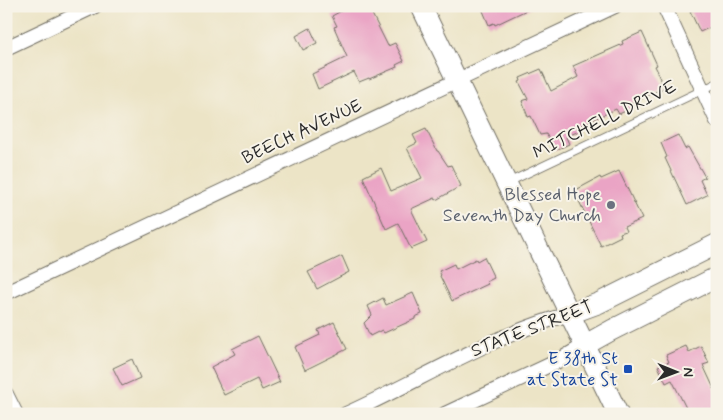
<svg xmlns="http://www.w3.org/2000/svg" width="723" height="420" font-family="Mynerve,sans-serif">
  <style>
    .building { fill: #eaa4c5 }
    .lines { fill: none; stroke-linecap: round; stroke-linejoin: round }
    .lane-casing { stroke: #6f6c61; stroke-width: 9 }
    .street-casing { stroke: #6f6c61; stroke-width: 16 }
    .secondary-casing { stroke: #6f6c61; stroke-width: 22 }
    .lane { stroke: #fff; stroke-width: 7 }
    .street { stroke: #fff; stroke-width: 14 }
    .secondary { stroke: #fff; stroke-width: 20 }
    .worship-dot { fill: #6b7280; stroke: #f7f3e8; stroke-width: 2 }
    .transit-dot { fill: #1a4fb4; stroke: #f7f3e8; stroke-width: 2 }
    .labels { text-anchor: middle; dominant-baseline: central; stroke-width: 4; stroke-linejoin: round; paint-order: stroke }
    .street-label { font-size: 18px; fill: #2b2b2b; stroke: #f7f3e8 }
    .worship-label { font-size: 18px; fill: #5b616d; stroke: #f7f3e8; text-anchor: end }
    .transit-label { font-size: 18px; fill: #164399; stroke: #f7f3e8; text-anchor: end }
  </style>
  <rect width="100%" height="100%" fill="#f7f3e8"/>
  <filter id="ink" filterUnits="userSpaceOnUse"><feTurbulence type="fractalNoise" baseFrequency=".02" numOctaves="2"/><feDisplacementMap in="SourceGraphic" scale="10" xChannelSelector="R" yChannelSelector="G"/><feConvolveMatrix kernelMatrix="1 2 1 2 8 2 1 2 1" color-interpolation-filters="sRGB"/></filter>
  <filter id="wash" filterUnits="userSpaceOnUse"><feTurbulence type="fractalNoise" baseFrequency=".0096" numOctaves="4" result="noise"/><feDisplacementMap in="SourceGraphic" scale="20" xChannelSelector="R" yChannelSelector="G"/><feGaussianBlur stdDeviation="1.12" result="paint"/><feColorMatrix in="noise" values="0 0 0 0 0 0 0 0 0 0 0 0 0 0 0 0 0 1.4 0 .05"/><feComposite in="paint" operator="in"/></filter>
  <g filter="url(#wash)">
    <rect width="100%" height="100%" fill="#ece4c6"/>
    <g id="blocks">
      <g class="building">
        <path d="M350,6H368L388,46L395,43L404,61L396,65L397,67L369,79V78L359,82L354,72L318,89L312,74L347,57L334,27L337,26L332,16Z"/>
        <path d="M481,6H535L495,25L494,23L489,25Z"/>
        <path d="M701,6H717V24L700,32L690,11Z"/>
        <path d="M310,28L317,43L303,50L296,36Z"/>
        <path d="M642,32L657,65L655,66L658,72H657L664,88L632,103L634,107L619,114L616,109L577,127L579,131L566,137L569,144L556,150L546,134L540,135L531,116L528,117L522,101L528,99L519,82L521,81L520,78L541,69L551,91L578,77L573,66L623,44L622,41Z"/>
        <path d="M426,129L437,151H438L448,166L451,165L461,186L436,200L435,198L411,209L427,242L411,249L398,223L386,229L363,177L381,168L391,191L422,178L407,148L417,143L413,135Z"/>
        <path d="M678,135L685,149L688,147L705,177L700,180L707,195L687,205L665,158L667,157L661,143Z"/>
        <path d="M619,171L642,219L624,227L626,231L620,233L621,236L601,246L574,191L600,177L601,179Z"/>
        <path d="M342,256L349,272L317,289L308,272Z"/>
        <path d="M484,257L494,278L486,282L488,284L452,301L440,276L441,275L439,271L454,264L456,269L476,259L477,261Z"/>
        <path d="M413,293L422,314L415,317V319L384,333L382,330L370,336L364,323L372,315L368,306L383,298L386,305Z"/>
        <path d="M334,322L347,349L305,370L295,347L320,335L318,330Z"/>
        <path d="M258,336L280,382L262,390L257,379L224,395L211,367L235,354L232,349Z"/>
        <path d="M686,346L689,352L701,346L709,363L703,365L717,395V414H689L672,380L666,383L658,366L669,362L666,355Z"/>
        <path d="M132,359L140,378L122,386L113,368Z"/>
      </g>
    </g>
  </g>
  <g filter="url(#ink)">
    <use href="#blocks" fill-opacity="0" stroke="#6f6c61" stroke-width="1"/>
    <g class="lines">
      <defs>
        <path id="lane" d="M507,183L717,83"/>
        <g id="street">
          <path d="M664,6L717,121"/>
          <path d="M6,48L95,6"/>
          <path d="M6,293L615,6"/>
          <path d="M6,394L16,414"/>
          <path d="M346,414C421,380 490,336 569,314"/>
          <path d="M445,414L558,361L585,345"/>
        </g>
        <g id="secondary">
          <path d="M421,6L618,414"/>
          <path d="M569,314L599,303L717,244"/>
          <path d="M585,345L612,330L717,277"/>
        </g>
      </defs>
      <use href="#lane" class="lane-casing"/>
      <use href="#street" class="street-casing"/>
      <use href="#secondary" class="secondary-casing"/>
      <use href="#lane" class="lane"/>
      <use href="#street" class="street"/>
      <use href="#secondary" class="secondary"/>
    </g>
  </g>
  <circle class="worship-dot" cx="611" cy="205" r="5"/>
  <rect class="transit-dot" x="623" y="364" width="10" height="10" rx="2.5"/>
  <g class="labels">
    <g class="street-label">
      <text transform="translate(605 120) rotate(-26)">MITCHELL DRIVE</text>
      <text transform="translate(302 132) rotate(-25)">BEECH AVENUE</text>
      <text transform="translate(532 329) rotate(-21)">STATE STREET</text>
    </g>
    <g class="worship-label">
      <text x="601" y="195">Blessed Hope<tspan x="601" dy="21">Seventh Day Church</tspan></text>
    </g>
    <g class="transit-label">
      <text x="618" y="359">E 38th St<tspan x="618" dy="21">at State St</tspan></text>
    </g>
  </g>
  <rect width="723" height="420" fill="none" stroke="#f7f3e8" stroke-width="25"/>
  <g transform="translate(676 372) rotate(91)" stroke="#f7f3e8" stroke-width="4" paint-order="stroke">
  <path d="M0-4L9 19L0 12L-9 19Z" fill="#2b2b2b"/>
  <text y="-8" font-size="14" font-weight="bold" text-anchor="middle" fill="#2b2b2b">N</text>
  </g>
</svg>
